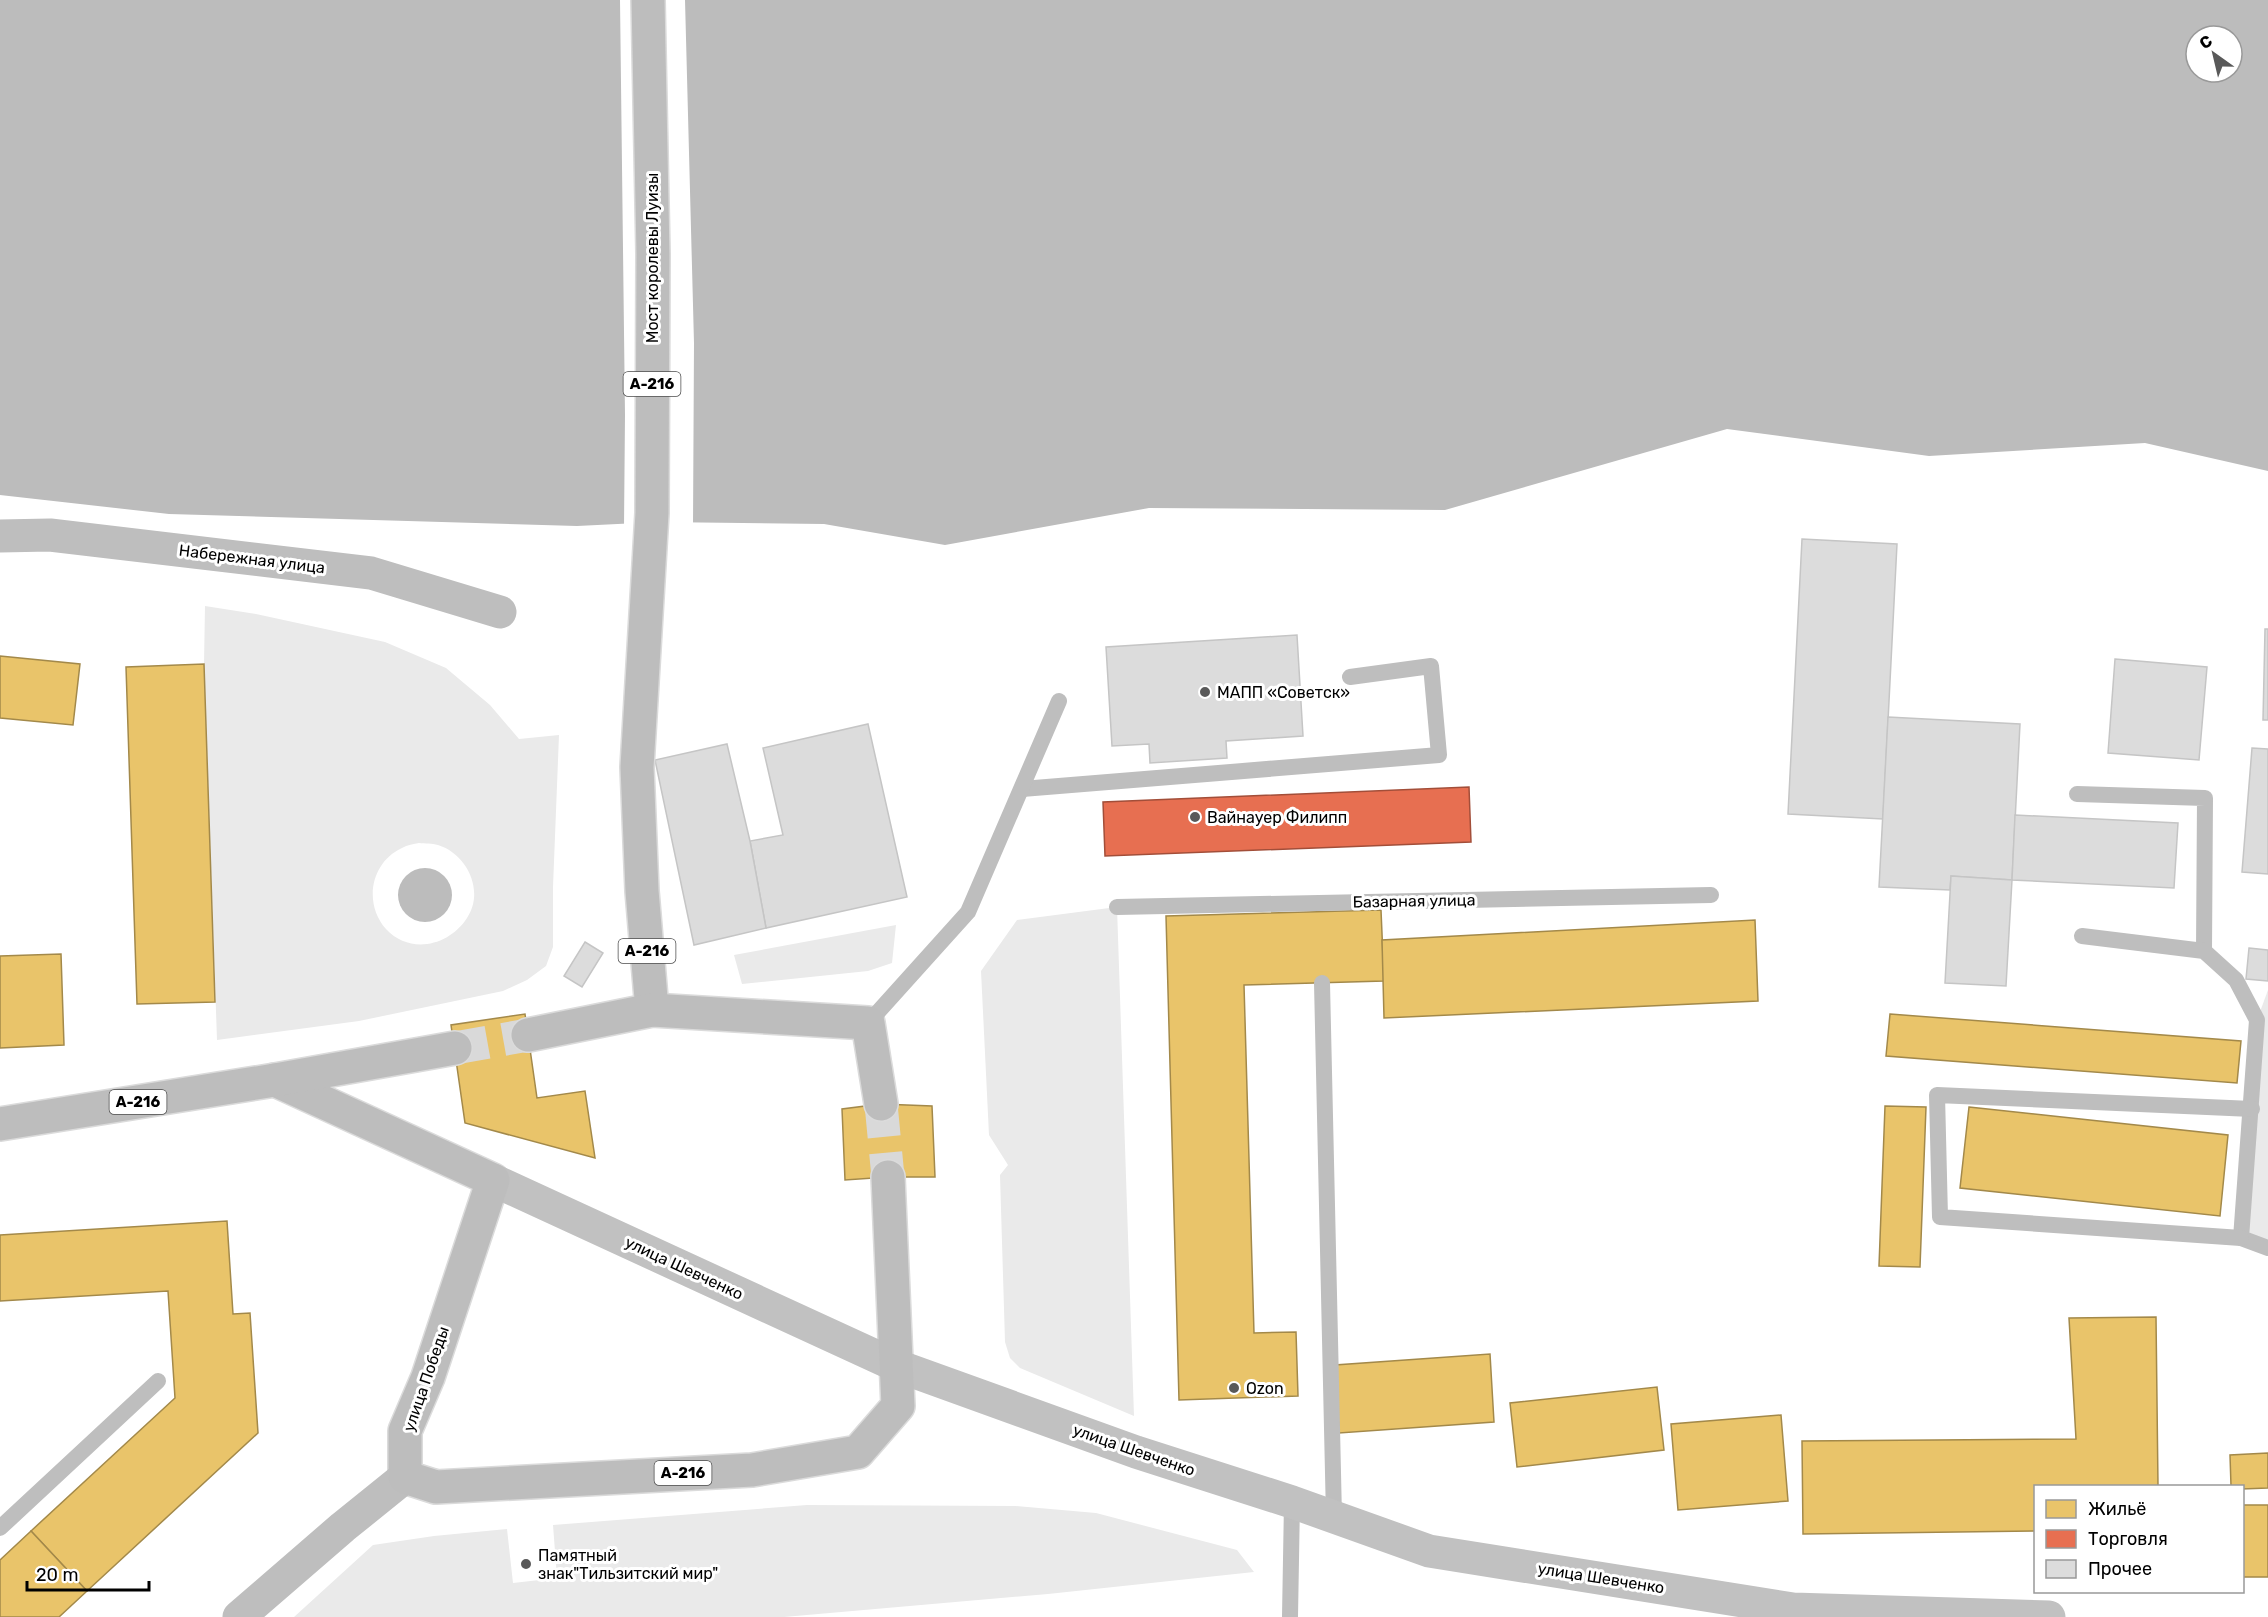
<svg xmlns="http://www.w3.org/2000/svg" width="2268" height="1617" font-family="Rubik,sans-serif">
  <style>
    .green { fill: #eaeaea; fill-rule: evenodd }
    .water { fill: #bcbcbc; fill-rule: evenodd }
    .pier { fill: #fff }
    .homes { fill: #e9c46a; stroke: #a3894a; stroke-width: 1.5 }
    .shops { fill: #e76f51; stroke: #a24e39; stroke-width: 1.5 }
    .building { fill: #dcdcdc; stroke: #c5c5c5; stroke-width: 1.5 }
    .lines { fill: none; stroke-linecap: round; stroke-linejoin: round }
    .primary-tunnel { stroke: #d9d9d9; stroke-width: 33; stroke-dasharray: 33 16; stroke-linecap: butt }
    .primary-casing { stroke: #dbdbdb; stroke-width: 36 }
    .lane { stroke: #bebebe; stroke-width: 16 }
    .street { stroke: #bebebe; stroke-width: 33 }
    .secondary { stroke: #c1c1c1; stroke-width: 33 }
    .primary { stroke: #bdbdbd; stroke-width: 33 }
    .poi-dot { fill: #595959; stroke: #fff; stroke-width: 2 }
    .labels { text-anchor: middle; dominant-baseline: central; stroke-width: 6; stroke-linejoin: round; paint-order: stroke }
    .shield { fill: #fff; stroke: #4c4c4c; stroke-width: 1.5 }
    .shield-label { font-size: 15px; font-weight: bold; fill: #000 }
    .street-label { font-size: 16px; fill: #000; stroke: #fff }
    .poi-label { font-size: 16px; fill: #000; stroke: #fff; text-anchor: start }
  </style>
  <rect width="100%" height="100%" fill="#fff"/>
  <g class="green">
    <path d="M205,606L256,614L385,642L446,668L490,705L519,739L559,735L553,887V947L546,966L527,980L503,991L359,1021L217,1040L204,664ZM419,843C425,844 432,843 438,845C467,854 485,891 467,918C449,946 410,955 386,929C363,903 371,862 402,848C407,845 414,844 419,843Z"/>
    <path d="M1117,907L1134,1416L1020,1368L1010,1358L1005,1342L1000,1175L1008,1165L989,1135L981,971L1017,920Z"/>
    <path d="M896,925L892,963L868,971L742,984L734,955Z"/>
    <path d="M2268,990V1248L2241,1238L2257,1020Z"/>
    <path d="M807,1505L1015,1506L1096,1513L1237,1550L1254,1572L1048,1594L784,1617H294L373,1545L434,1536L507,1529L513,1583L557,1578L553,1525Z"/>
  </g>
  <g class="water">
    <path d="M0,0H2268V471L2145,443L1929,456L1727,429L1445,510L1149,508L945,545L824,524L658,522L577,526L169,514L0,495ZM2196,36H2232V72H2196Z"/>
    <circle cx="425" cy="895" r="27"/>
  </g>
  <path class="pier" d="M620,0H685L694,343L693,526L624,527L625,415Z"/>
  <g class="homes">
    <path d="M0,656L80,664L73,725L0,718Z"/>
    <path d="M204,664L215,1002L137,1004L126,667Z"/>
    <path d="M1381,910L1384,981L1244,985L1254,1333L1296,1332L1298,1396L1179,1400L1166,916Z"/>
    <path d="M1755,920L1758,1001L1384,1018L1382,940Z"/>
    <path d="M61,954L64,1045L0,1048V956Z"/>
    <path d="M525,1014L537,1098L585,1091L595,1158L465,1123L451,1025Z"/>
    <path d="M1890,1014L2241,1041L2237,1083L1886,1056Z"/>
    <path d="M881,1104L932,1106L935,1177H888L845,1180L842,1109Z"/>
    <path d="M1885,1106L1926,1107L1920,1267L1879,1266Z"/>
    <path d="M1969,1107L2228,1135L2220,1216L1960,1188Z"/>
    <path d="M227,1221L233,1314L250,1313L258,1433L87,1591L31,1531L175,1398L168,1291L0,1301V1235Z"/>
    <path d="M2156,1317L2158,1486H2036V1531L1803,1534L1802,1441L2076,1439L2069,1318Z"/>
    <path d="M1490,1354L1494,1422L1339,1433L1335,1365Z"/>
    <path d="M1657,1387L1664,1450L1517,1467L1510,1403Z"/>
    <path d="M1781,1415L1788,1501L1678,1510L1671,1424Z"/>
    <path d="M2268,1453V1488L2242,1489V1486H2231L2230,1455Z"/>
    <rect x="2242" y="1505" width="26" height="72"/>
    <path d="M31,1531L87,1591L59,1617H0V1560Z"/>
  </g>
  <path class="shops" d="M1469,787L1471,842L1105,856L1103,802Z"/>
  <g class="building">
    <path d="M1802,539L1897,544L1883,819L1788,814Z"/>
    <path d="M2265,629H2268V720H2263Z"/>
    <path d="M1297,635L1303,736L1226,741L1227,758L1150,763L1149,744L1112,746L1106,647Z"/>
    <path d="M2115,659L2207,667L2199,760L2108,753Z"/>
    <path d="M1888,717L2020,724L2012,880L1951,876L1950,890L1879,887Z"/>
    <path d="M868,724L907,897L766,928L750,841L783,835L763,748Z"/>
    <path d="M727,744L750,841L766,928L694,945L655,760Z"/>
    <path d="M2252,748L2268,749V874L2242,872Z"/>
    <path d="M2015,815L2178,823L2174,888L2012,880Z"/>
    <path d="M1951,876L2012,880L2006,986L1945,983Z"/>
    <path d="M585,942L603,953L582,987L564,976Z"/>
    <path d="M2249,948L2268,950V981L2246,979Z"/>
  </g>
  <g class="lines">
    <g class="primary-tunnel">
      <path d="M455,1048L528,1035"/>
      <path d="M881,1104L888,1177"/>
    </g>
    <defs>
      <g id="primary">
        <path d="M648,0L653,254L652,513L637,767L642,891L652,1010"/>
        <path d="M528,1035L652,1010L868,1023L881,1104"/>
        <path d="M275,1080L493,1180L428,1377L405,1431V1477L436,1487L752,1470L858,1452L898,1406L888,1177"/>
        <path d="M0,1124L275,1080L455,1048"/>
      </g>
    </defs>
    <use href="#primary" class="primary-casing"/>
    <g class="lane">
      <path d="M1022,789L1439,755L1431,666L1350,677"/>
      <path d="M2077,794L2205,798L2204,951"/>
      <path d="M1117,907L1711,895"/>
      <path d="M2082,936L2204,951L2236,980L2257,1020L2241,1238L2268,1248"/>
      <path d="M1322,983L1334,1517"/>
      <path d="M868,1023L968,912L1059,701"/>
      <path d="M2241,1238L1940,1217L1937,1095L2252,1109"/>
      <path d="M0,1528L158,1381"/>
      <path d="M1290,1617L1292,1502"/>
    </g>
    <g class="street">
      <path d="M0,536L50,535L371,573L500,612"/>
      <path d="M239,1617L343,1527L405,1477"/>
    </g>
    <path class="secondary" d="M493,1180L895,1365L1136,1452L1292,1502L1429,1551L1793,1609L2049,1617"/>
    <use href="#primary" class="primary"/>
  </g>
  <g class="poi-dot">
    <circle cx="1205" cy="692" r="6"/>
    <circle cx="1195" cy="817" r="6"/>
    <circle cx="1234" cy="1388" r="6"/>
    <circle cx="526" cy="1564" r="6"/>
  </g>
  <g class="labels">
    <g class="shield">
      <rect x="623.5" y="372" width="57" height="24" rx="4.5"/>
      <rect x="618.5" y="939" width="57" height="24" rx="4.5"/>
      <rect x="109.5" y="1090" width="57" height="24" rx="4.5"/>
      <rect x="654.5" y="1461" width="57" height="24" rx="4.5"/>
    </g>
    <g class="shield-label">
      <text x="652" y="384">А-216</text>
      <text x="647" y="951">А-216</text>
      <text x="138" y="1102">А-216</text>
      <text x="683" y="1473">А-216</text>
    </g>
    <g class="street-label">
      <text transform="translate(652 258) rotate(-90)">Мост королевы Луизы</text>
      <text transform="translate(252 559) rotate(7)">Набережная улица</text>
      <text transform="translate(1414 901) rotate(-1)">Базарная улица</text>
      <text transform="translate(684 1268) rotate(25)">улица Шевченко</text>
      <text transform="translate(426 1379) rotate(-71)">улица Победы</text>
      <text transform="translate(1134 1450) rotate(19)">улица Шевченко</text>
      <text transform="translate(1601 1578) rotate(9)">улица Шевченко</text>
    </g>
    <g class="poi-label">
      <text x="1217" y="692">МАПП «Советск»</text>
      <text x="1207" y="817">Вайнауер Филипп</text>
      <text x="1246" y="1388">Ozon</text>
      <text x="538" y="1555">Памятный<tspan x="538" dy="18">знак"Тильзитский мир"</tspan></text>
    </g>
  </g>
  <rect x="2034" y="1485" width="210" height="108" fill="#ffffff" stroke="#999999" stroke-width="1.5"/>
  <rect x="2046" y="1500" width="30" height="18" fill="#e9c46a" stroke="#999999" stroke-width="1.5"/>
  <text x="2088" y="1515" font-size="18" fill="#000000">Жильё</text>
  <rect x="2046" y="1530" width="30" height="18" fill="#e76f51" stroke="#999999" stroke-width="1.5"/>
  <text x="2088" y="1545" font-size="18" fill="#000000">Торговля</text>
  <rect x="2046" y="1560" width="30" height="18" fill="#dcdcdc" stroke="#999999" stroke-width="1.5"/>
  <text x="2088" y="1575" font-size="18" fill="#000000">Прочее</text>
  <g transform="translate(2214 54) rotate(326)"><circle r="28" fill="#ffffff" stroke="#999999" stroke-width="1.5"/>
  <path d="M0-4.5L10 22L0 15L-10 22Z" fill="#595959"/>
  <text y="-9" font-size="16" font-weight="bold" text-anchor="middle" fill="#000000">С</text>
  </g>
  <path d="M27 1581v9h122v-9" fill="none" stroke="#000000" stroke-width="3"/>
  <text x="36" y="1581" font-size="18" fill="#000000" stroke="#ffffff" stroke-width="4.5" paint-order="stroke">20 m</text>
</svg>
